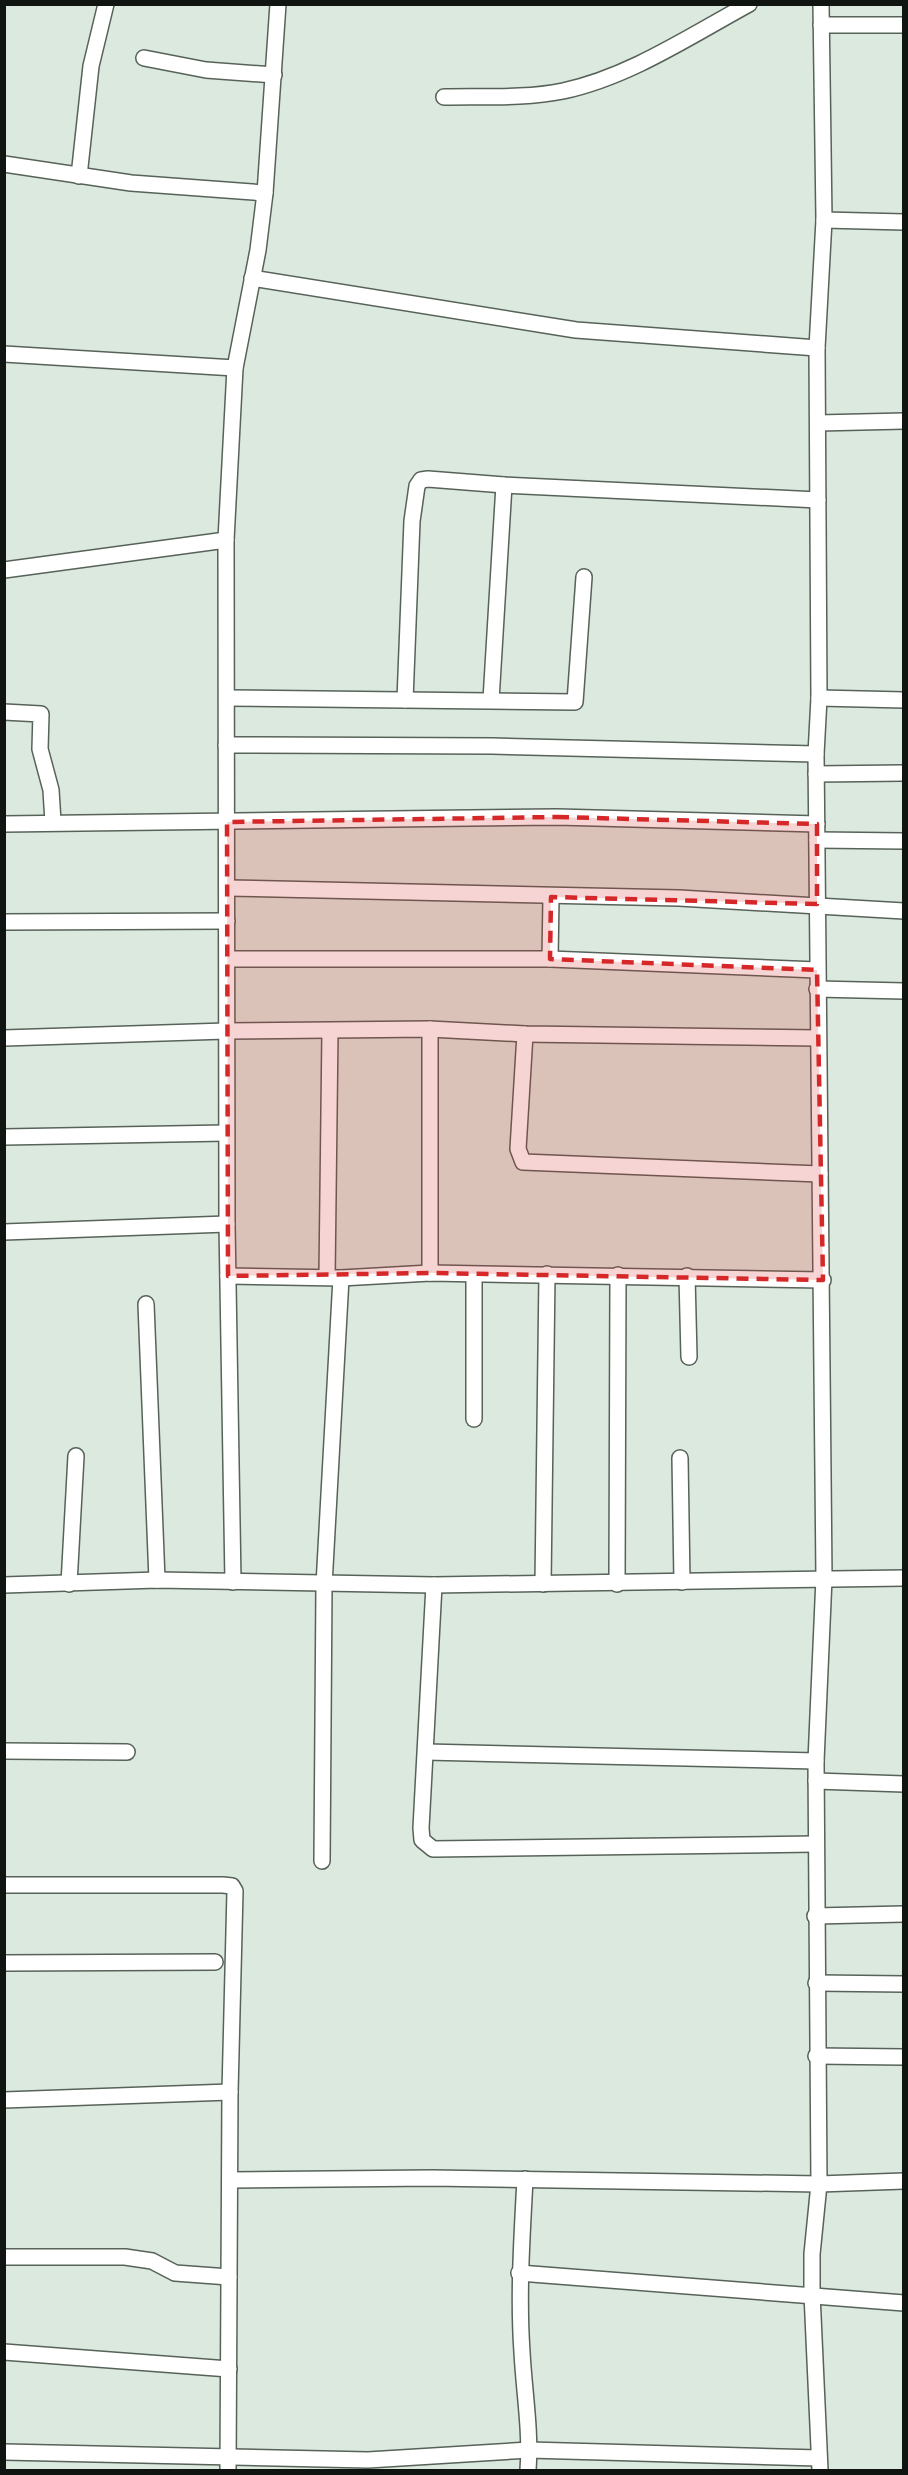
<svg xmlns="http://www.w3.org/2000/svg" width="908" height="2475" font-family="'Nunito Sans',sans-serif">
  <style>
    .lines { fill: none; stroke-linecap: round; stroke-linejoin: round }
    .minor-casing { stroke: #576258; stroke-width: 18 }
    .minor { stroke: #fff; stroke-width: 15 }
    .marked { fill: #d62828; fill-opacity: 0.2; stroke: #d62828; stroke-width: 4.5; stroke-dasharray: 12 8; stroke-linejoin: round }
  </style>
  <rect width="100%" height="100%" fill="#dce9de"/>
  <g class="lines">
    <defs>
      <g id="minor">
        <path d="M821,25H904"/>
        <path d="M144,58L206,70L274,75"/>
        <path d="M444,97C483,96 524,99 563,91C629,77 690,36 749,4"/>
        <path d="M4,164L131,183L265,193"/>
        <path d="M79,176L91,66L106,4"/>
        <path d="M824,220L904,222"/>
        <path d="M252,278L576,330L817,348"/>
        <path d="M4,354L235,368"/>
        <path d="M818,423L904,421"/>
        <path d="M4,570L226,540"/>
        <path d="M227,698L575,702L584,577"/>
        <path d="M819,698L904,700"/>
        <path d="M405,700L412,521L417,486L421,480L428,479L504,485L818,500"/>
        <path d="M491,700L504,485"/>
        <path d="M4,712L41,714L40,749L51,790L53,822"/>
        <path d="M226,745L492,746L816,754"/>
        <path d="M816,774L904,773"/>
        <path d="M4,824L557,817L817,824"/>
        <path d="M817,840L904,841"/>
        <path d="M228,888L679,898L904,911"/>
        <path d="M4,922L227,921"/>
        <path d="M228,959H550L817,970"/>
        <path d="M550,959L551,897"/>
        <path d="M817,989L904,991"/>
        <path d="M430,1029V1273"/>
        <path d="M525,1034L518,1149L523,1162L820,1174"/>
        <path d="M4,1038L226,1031L430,1029L525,1034L818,1038"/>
        <path d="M4,1137L226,1133"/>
        <path d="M4,1232L227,1224"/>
        <path d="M474,1275V1419"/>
        <path d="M228,1276L341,1278L430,1273L823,1280"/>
        <path d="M687,1276L689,1357"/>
        <path d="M327,1277L330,1031"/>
        <path d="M146,1304L157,1580"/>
        <path d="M680,1458L682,1582"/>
        <path d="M233,1582L227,1224L226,540L235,368L258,250L265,193L278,4"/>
        <path d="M69,1584L76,1456"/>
        <path d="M543,1584L547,1274"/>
        <path d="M617,1584L618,1275"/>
        <path d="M4,1585L157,1580L434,1585L904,1578"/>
        <path d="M434,1585L421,1828L422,1840L433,1849L816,1844"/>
        <path d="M4,1751L127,1752"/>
        <path d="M426,1752L816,1761"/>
        <path d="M816,1781L904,1784"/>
        <path d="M322,1861L324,1585L341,1278"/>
        <path d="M4,1885H223L232,1886L235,1891L230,2092L228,2470"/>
        <path d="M815,1916L904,1914"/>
        <path d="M4,1963L215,1962"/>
        <path d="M816,1983L904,1984"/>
        <path d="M816,2056L904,2057"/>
        <path d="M4,2100L230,2092"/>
        <path d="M525,2179C522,2237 518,2294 522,2352C524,2392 531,2430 528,2470"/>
        <path d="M230,2180L432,2178L819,2184L904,2181"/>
        <path d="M4,2257H125L152,2261L175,2273L229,2277"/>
        <path d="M519,2273L904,2303"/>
        <path d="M4,2352L229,2369"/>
        <path d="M4,2452L368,2460L529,2450L819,2458"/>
        <path d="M820,2470L812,2294V2254L819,2184L816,1761L824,1578L816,754L819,698L817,348L824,220L821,4"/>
      </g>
    </defs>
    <use href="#minor" class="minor-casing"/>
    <use href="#minor" class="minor"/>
  </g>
  <path class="marked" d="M557,817L817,824V904L551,897L550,959L817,970L823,1280L430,1273L228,1276L227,822Z"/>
  <rect width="908" height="2475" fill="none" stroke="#101511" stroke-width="12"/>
</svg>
